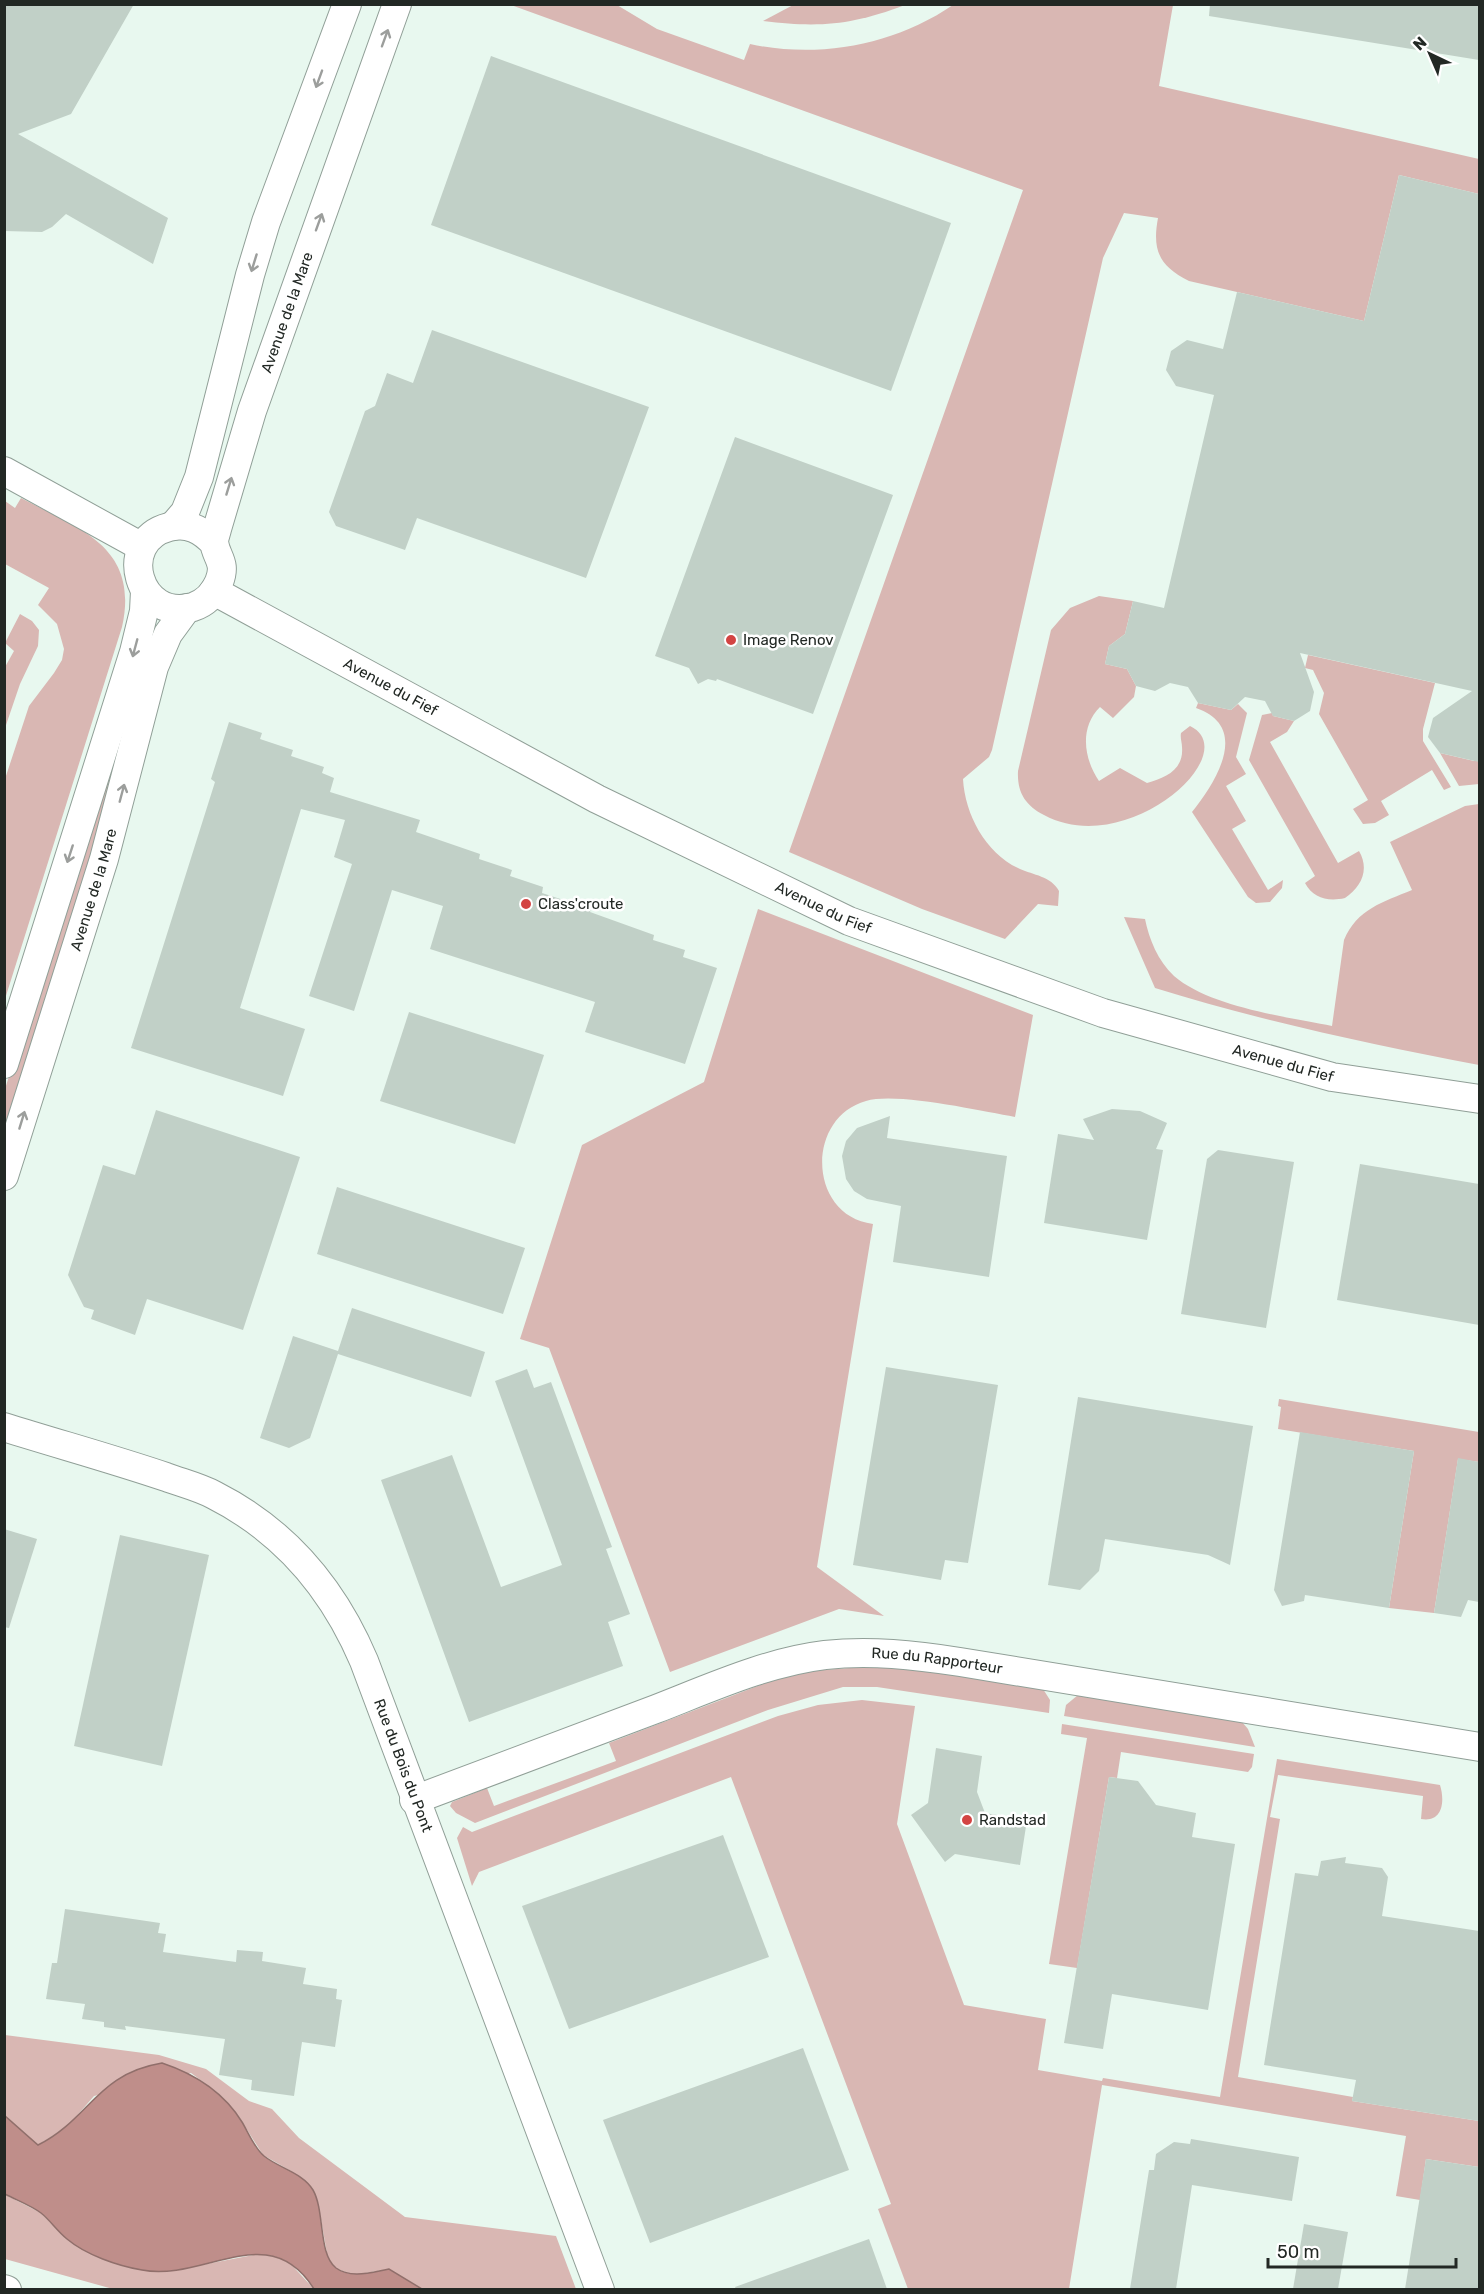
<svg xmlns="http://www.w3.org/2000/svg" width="1484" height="2294" font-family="Rubik,sans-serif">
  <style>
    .green { fill: #d9b7b3 }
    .water { fill: #bf8e8a; stroke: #906f6b; stroke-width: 1.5 }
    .building { fill: #c1d0c7 }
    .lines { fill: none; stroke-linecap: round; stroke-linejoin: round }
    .minor-casing { stroke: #909f97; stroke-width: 30 }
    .minor { stroke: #fff; stroke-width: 28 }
    .oneway { stroke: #9c9e9c }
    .poi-dot { fill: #d34443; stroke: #fff; stroke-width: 2 }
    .labels { text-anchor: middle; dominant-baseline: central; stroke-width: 5; stroke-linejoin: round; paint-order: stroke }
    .street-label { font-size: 15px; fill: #222824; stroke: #fff }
    .poi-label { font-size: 15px; fill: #222824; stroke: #fff; text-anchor: start }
  </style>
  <rect width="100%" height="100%" fill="#e8f8ef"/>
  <g class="green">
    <path d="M795,4H905V5C852,25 820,28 763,21Z"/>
    <path d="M511,5H617L657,29L744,60L750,44C819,59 894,45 953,5H1173L1159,86L1479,159V194L1399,175L1364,321L1189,281C1159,266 1152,250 1158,218L1124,213L1103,258L992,750L989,757L963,779C965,815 986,854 1020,869C1033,875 1051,876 1059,891L1058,906L1038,904L1005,939L922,909L789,852L1023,190Z"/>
    <path d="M21,498C79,529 140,546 122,627L5,999V779L29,706L54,673L62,660L64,649L57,624L38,605L49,588L5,564V501L15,508Z"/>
    <path d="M1099,596L1133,601L1125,634L1109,646L1105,664L1127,669L1136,686L1134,697L1113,718L1100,707C1079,728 1084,759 1099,781L1120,768L1147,783C1165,778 1184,770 1182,747C1182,742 1180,738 1181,733L1190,726C1246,753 1127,860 1044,815C1025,805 1017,792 1018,771L1051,630L1070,608Z"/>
    <path d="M20,614L32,621L39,630L38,646L20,684L5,728V667L14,651L5,643Z"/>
    <path d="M143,648L135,704L5,1149V1089Z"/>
    <path d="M1308,655L1435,683L1423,729V741L1451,787L1444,790L1432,770L1381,801L1389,815L1375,823L1363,824L1353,809L1368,800L1319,714L1324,693L1313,670L1305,668Z"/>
    <path d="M1198,703L1231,710L1238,704L1247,713L1236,757L1246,774L1226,786L1246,821L1232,829L1268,890L1283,880L1282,888L1270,902L1256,903L1248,897L1192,812C1216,782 1251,727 1196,708Z"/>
    <path d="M1272,713L1273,716L1294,721L1287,732L1270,742L1338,863L1359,851C1370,870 1361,887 1345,898C1328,902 1313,898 1305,883L1315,876L1249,760L1262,715Z"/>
    <path d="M1440,753L1474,761L1479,757V784L1459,786Z"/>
    <path d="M1479,804V1065C1370,1044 1261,1021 1155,988L1124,917L1145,919C1149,939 1158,961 1174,976C1210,1007 1287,1017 1332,1026L1344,940C1357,909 1383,902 1412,890L1390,842L1465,806Z"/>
    <path d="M758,909L1033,1015L1015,1117C980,1111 897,1092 866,1101C805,1118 808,1216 873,1224L817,1567L884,1616L839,1609L670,1672L549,1348L520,1339L582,1145L704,1082Z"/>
    <path d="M1279,1399L1479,1432V1462L1458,1459L1434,1613L1389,1608L1414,1451L1278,1429L1281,1407L1278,1406Z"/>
    <path d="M890,1665L1043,1689L1050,1700L1049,1713L877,1687H843L768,1710L475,1823L456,1813L450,1806L452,1802L487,1788L494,1806L616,1761L609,1743L765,1683L809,1671Z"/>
    <path d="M1078,1695L1242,1722L1248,1729L1255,1747L1064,1716L1066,1705Z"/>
    <path d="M862,1700L915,1706L897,1824L964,2005L1046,2019L1038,2070L1102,2081L1103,2078L1220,2097L1277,1759L1440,1785C1445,1801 1443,1823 1421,1819L1423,1796L1278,1775L1270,1817L1280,1819L1238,2077L1353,2097L1352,2101L1479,2121V2167L1426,2159L1420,2200L1396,2196L1406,2136L1102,2085L1069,2289H908L878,2209L891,2204L731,1777L479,1872L472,1886L457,1838L463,1827L472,1832L778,1716L818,1705Z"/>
    <path d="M1062,1724L1254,1754L1252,1767L1248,1772L1121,1752L1117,1778L1109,1777L1077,1968L1049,1964L1087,1738L1061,1734Z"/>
    <path d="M5,2035L159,2055L206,2069L249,2101L272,2109L299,2138L405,2217L556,2236L576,2289H422L389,2269L354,2275L337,2269L328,2259L320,2214L291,2171L263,2155L237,2114L218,2093L191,2073L94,2096L67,2127L38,2145L5,2116Z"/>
    <path d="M4,2194L41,2213L68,2240L165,2272L264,2253L288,2261L314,2289H113L5,2259Z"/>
  </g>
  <path class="water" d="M162,2063C195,2074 223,2091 242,2122C248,2132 255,2149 264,2156C279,2168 303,2173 313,2190C325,2211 318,2254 336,2268C351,2279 372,2272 389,2269L422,2289H314C269,2217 204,2282 142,2270C118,2266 86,2255 67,2239C57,2231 50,2220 41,2213C30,2205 16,2200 5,2194V2116L38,2145C90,2119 96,2074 162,2063Z"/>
  <g class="building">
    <path d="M4,4H134L71,114L18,134L168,218L153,264L66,214L52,227L42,232L4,231Z"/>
    <path d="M1210,4H1479V60L1209,16Z"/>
    <path d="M491,56L951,223L891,391L431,225Z"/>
    <path d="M1399,175L1479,194V762L1440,753L1428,737L1433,718L1472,691L1300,653L1314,692L1310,711L1294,721L1273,716L1265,701L1245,697L1231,710L1198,703L1188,687L1170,683L1155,691L1136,686L1127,669L1105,664L1109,646L1125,634L1133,601L1164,608L1214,395L1176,386L1166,370L1171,351L1187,340L1223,349L1237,292L1364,321Z"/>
    <path d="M432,330L649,407L586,578L417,518L405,550L336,526L329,512L365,411L375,406L387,373L413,383Z"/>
    <path d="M735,437L893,495L813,714L717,679L716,681L708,679L698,684L689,668L655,656Z"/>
    <path d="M229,722L262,733L260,739L293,750L291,756L324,767L322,773L334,778L330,792L420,820L416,832L480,854L479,859L512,870L510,876L543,887L542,893L591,909L590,912L654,935L653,940L685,950L683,957L717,968L685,1064L585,1032L595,1002L430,949L443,906L392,890L354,1011L309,996L352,864L334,857L345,820L301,809L240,1008L305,1029L283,1096L131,1048L215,782L211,779Z"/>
    <path d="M409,1012L544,1055L515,1144L380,1101Z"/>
    <path d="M1112,1109L1140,1111L1167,1123L1156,1149L1163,1150L1147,1240L1044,1223L1058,1134L1094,1140L1083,1119Z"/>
    <path d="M156,1110L300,1157L243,1330L147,1299L135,1335L91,1319L94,1310L84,1307L68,1275L103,1165L135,1175Z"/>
    <path d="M890,1116L887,1138L1007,1156L989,1277L893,1262L901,1206L867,1199L854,1191L846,1179L842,1156L846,1141L857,1128Z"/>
    <path d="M1218,1150L1294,1162L1266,1328L1181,1314L1207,1159Z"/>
    <path d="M1360,1164L1479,1184V1325L1337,1300Z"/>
    <path d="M337,1187L525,1248L503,1314L317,1254Z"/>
    <path d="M352,1308L485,1352L471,1397L338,1354L310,1438L289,1448L260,1438L293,1336L338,1351Z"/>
    <path d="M886,1367L998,1385L968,1563L945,1560L941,1580L853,1565Z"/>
    <path d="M527,1369L534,1388L551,1382L612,1547L606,1549L630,1614L608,1622L623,1666L469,1722L381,1480L452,1455L501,1587L562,1565L495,1381Z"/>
    <path d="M1078,1397L1253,1426L1230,1565L1208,1555L1105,1539L1099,1571L1080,1590L1048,1585Z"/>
    <path d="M1300,1432L1414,1451L1389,1608L1305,1595L1304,1601L1282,1606L1274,1590Z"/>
    <path d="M1458,1458L1479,1462V1602L1468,1600L1461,1617L1434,1613Z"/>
    <path d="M4,1529L37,1539L9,1628L4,1627Z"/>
    <path d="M120,1535L209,1555L162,1766L74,1746Z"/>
    <path d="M936,1748L982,1756L977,1792L985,1813L1027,1820L1020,1865L955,1854L945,1862L911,1815L928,1803Z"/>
    <path d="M1109,1777L1138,1781L1156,1805L1196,1813L1192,1837L1235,1844L1208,2010L1112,1994L1103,2049L1064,2043Z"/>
    <path d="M723,1835L769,1957L569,2029L522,1906Z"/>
    <path d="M1346,1857L1345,1863L1382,1868L1388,1877L1382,1916L1479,1931V2121L1352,2101L1356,2080L1264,2065L1295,1873L1318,1876L1321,1861Z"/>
    <path d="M65,1909L160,1923L158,1933L166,1934L163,1952L236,1962L237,1950L263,1952L262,1961L306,1968L303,1984L337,1989L336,1999L342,2000L335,2047L302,2042L294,2096L251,2090L252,2080L219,2075L225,2039L125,2026L126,2030L104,2027V2022L82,2019L85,2004L46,1999L52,1963H57Z"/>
    <path d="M803,2048L849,2170L650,2243L603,2120Z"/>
    <path d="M1191,2139L1299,2157L1292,2201L1192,2185L1176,2289H1130L1149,2170H1154L1156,2154L1174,2142L1190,2144Z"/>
    <path d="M1426,2159L1479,2167V2289H1405Z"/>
    <path d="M1304,2224L1348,2232L1338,2289H1293Z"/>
    <path d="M869,2239L887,2289H736L735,2287Z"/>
  </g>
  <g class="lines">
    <defs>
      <g id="minor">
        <path d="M4,471L142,547"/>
        <path d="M173,526L185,512L199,477L250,275L266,222L347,4"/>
        <path id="s1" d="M214,543C202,530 188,522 169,527C115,541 138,623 193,607C205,603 214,594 219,582C227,562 216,558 214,542C214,539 216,533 217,529L252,411L397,4"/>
        <path id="s2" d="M214,591L597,799L849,921L1103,1013L1332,1077L1480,1099"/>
        <path d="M4,1064L134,652L144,611L145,591"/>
        <path id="s3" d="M4,1176L104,859L154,667L168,634L187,608"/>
        <path id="s4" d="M4,1427C58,1444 113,1459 166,1477C182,1483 199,1487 214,1495C285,1531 333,1588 364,1661L600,2290"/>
        <path id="s5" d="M414,1800C495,1769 576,1739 656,1709C710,1688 767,1662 825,1655C870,1650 915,1655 960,1662L1480,1747"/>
        <path d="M4,2289L7,2290"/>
      </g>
    </defs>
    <use href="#minor" class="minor-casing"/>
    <use href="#minor" class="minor"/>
  </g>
  <defs><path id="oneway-shaft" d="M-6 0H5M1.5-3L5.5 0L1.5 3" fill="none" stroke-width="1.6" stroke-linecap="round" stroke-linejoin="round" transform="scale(1.5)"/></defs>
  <g class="oneway">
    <use href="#oneway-shaft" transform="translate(385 38) rotate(-70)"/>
    <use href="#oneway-shaft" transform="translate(319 79) rotate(110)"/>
    <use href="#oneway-shaft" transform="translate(319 222) rotate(-70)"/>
    <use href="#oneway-shaft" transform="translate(254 263) rotate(107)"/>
    <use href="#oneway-shaft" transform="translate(229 486) rotate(-73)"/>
    <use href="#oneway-shaft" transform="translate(135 648) rotate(105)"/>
    <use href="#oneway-shaft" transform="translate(122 793) rotate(-75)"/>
    <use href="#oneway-shaft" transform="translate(70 854) rotate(108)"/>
    <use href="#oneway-shaft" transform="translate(22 1120) rotate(-73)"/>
  </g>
  <g class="poi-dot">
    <circle cx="731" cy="640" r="6"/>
    <circle cx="526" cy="904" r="6"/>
    <circle cx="967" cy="1820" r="6"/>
  </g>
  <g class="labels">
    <g class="street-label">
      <text stroke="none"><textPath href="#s1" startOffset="504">Avenue de la Mare</textPath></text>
      <text stroke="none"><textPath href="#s2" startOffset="201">Avenue du Fief</textPath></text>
      <text stroke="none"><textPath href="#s3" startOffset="300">Avenue de la Mare</textPath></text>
      <text stroke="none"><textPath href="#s2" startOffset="687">Avenue du Fief</textPath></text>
      <text stroke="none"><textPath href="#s2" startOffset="1173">Avenue du Fief</textPath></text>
      <text stroke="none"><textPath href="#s5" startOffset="549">Rue du Rapporteur</textPath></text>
      <text stroke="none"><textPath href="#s4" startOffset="561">Rue du Bois du Pont</textPath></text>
    </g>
    <g class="poi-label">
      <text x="743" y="640">Image Renov</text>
      <text x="538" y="904">Class'croute</text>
      <text x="979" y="1820">Randstad</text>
    </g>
  </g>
  <rect width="1484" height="2294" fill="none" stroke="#222824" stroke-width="12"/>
  <g transform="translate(1430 54) rotate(316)" stroke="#ffffff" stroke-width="4.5" paint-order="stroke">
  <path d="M0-4.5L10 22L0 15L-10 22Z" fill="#222824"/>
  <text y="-9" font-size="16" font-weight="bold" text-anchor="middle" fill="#222824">N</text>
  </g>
  <path d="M1268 2258v9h188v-9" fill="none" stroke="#222824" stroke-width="3"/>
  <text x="1277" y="2258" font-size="18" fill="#222824" stroke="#ffffff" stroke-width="4.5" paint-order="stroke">50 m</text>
</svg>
